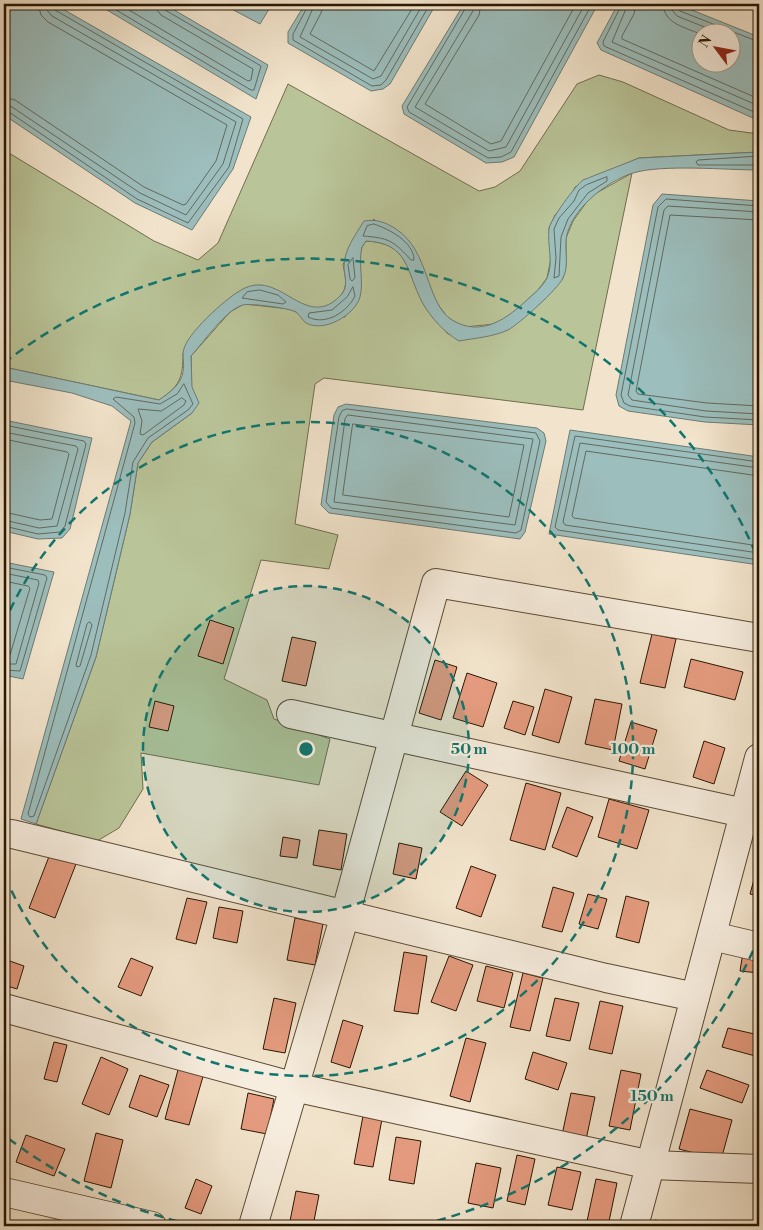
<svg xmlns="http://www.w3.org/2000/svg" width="763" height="1230" font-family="'Libre Bodoni',serif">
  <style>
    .green { fill: #b9c498; stroke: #716d4c }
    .water { fill: #9cbebd; stroke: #6e7b72; fill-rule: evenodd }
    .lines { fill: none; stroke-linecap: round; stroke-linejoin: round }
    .shore { stroke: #626a5f; stroke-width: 1 }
    .building { fill: #e59b7f; stroke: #291601 }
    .minor-casing { stroke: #5b4a34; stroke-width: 30 }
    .minor { stroke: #f7edde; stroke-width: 28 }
    .ring { fill: none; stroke: #0f766e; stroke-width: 2.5; stroke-dasharray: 9 6 }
    .centre { fill: #0f766e; stroke: #f7edde; stroke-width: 2.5 }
    .ring-label { font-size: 15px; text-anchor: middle; font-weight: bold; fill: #0f766e; stroke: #f7edde; stroke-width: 4.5; stroke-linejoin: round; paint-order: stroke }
  </style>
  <rect width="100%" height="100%" fill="#f2e4cc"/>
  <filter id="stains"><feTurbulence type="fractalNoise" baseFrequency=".004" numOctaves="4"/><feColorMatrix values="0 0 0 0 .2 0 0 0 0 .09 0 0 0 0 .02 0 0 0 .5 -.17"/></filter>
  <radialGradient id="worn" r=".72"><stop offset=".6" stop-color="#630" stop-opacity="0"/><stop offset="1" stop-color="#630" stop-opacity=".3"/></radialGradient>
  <g class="green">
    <path d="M599,75L623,82L729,130L759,134V152L639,158L575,187L570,198L555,215L549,228L551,258L547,278L538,290L508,318L495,324L464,327L448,318L374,219L343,264C344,271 347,280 345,287C343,299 322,312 311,308C293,301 280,291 260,285L183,353C183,378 180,386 159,400L4,367V150L154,241L198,260L218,243L288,84L479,191L495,187L520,171L577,84Z"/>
    <path d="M632,173L583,410L324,378L315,384L295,524L338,535L329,569L261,560L224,679L267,700L274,719L330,739L319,785L141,753L143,789L119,828L97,841L36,824L96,657L130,514L138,463L152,442L192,413L191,356L230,312L244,304L290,309L298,313L306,323L345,317L362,247L366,241C409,243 406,270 422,301C428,313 440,324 448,334L509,329L546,298L563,278L566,266V238L573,221L591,196Z"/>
  </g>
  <g class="water">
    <path d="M4,4H54L251,117L233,169L192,230L135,203L4,115Z"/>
    <path d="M97,4H164L268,65L256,99Z"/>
    <path d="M222,4H272L260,24Z"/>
    <path d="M305,4H436L390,84L383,89L371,91L288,43V32Z"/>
    <path d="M464,4H598L514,157L502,162L486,163L404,114L402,106Z"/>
    <path d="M618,4H677L759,37V117L753,118L601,50L597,43ZM700,32H730V62H700Z"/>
    <path d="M759,152V170C726,170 663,164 633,173C607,181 569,210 566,240C565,252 569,266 563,278C558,289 519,324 508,330C492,337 476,338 459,341C444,332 431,318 422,302C406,271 409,243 366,241L362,247C358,263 364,282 360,297C355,315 324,333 306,323C302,320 300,315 296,312C289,308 250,303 243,305C225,310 204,342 191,356L192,387L199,403L192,413L152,442L138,463L130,514L96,657L36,824L21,819L131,421L112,406L72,393L4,380V367L159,400C169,393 181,385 183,372C185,363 181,354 185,346C191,330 229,295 245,288C282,271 306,332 341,295C349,287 344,275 344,266C344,250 356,234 364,221C377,219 385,222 396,229C430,251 426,304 452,320C482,338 508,318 529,298C535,293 543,286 547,278C554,262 547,246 549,229C550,220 575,186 583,180L639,158Z"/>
    <path d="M662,194L759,201V425L705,422L628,411L619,406L616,395L653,205Z"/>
    <path d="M346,404L537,428L544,433L546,441L525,532L520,539L329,513L321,505L334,415L338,407Z"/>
    <path d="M4,420L92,438L70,529L62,538L38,539L4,531Z"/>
    <path d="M570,430L759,457V565L549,534Z"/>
    <path d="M4,562L54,572L23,679L4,675Z"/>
  </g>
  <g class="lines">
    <g class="shore">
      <path d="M106,4L251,90H254L261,66L165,10L162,4"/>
      <path d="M119,4L248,81L251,80L253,69L161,15L157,10L156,4"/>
      <path d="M309,4L293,34V40L372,86L381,85L386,80L430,4"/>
      <path d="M315,4L300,37L373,79L381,76L423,4"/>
      <path d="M323,4L321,13L310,34L374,71L415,4"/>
      <path d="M468,4L407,107L409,112L488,158L501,157L511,152L592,4"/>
      <path d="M474,4L473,11L415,107L489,151L506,147L585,4"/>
      <path d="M481,4L479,15L425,104L491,144L501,141L576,4"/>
      <path d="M622,4L603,42L604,46L754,112H759"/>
      <path d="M628,4L612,42L759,106"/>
      <path d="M636,4L634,14L622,36V39L759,99"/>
      <path d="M663,4C664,24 685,27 700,34"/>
      <path d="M671,4L672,10L677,16L717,32"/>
      <path d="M677,4L680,11L759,42"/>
      <path d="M4,97L15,100L144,187L183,205L186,204L216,161L227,125L48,22L41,15L38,4"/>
      <path d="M4,105L12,107L140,193L186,215L223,164L236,122L52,16L47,10L46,4"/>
      <path d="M4,111L9,112L137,199L188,223L229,167L243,119L55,10L52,4"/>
      <path d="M759,156L698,160L696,162L698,165H759"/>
      <path d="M607,177V181L588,193L568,219L561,237L559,276L554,278L556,258L554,229L559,218L574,201L579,190L586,185Z"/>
      <path d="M759,206L666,199L658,207L621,395L624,403L630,406L705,417L759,420"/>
      <path d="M759,212L668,206L664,210L628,395L632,400L706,411L759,414"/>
      <path d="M759,220L670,215L636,391L638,394L707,403L759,406"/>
      <path d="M374,224C389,229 414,242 414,260H411C393,240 388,238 363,236L367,226Z"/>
      <path d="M353,258L355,278L352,281L350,279L348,265Z"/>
      <path d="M353,287L355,296C347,312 326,326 308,317L309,313L332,310L347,297Z"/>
      <path d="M260,290L278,295L286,302L283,304L242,298L247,292Z"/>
      <path d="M184,384L193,404L188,410L148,438L133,462L125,513L91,655L34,816L30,817L28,814L135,423L134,417L113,399L116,397L160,404L177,394Z"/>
      <path d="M182,398L186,401L184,405L143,435L140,434L142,421L138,409L161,411Z"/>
      <path d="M347,409L536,433L540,441L521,530L516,533L331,508L326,502L339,417L342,411Z"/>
      <path d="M348,415L533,439L515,525L334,502L345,419Z"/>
      <path d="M353,424L524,445L509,517L343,495Z"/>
      <path d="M4,425L84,441L86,444L65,526L60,532L38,534L4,526"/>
      <path d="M4,432L76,446L78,449L57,526L39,528L4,520"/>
      <path d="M4,439L67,452L69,454L52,519L40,520L4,512"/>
      <path d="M759,462L575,436L555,527L558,530L759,560"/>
      <path d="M759,468L580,443L563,522L565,525L759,553"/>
      <path d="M759,476L586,451L572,516L574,518L759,546"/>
      <path d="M4,567L45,575L47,578L20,671L4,670"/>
      <path d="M4,573L38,580L39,583L16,664H4"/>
      <path d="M4,581L28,586L30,588L10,655L4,656"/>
      <path d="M90,622L92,625L80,666L77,667L76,665L87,624Z"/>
    </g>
  </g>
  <g class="building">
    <path d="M210,620L234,628L223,664L198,656Z"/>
    <path d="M652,634L676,639L665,688L640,683Z"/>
    <path d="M292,637L316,642L306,686L282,681Z"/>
    <path d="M691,659L743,672L735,700L684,687Z"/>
    <path d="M435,660L457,667L441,720L419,713Z"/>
    <path d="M467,673L497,683L483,727L453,718Z"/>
    <path d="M545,689L572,697L559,743L532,735Z"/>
    <path d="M595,699L622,704L613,750L585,744Z"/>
    <path d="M155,701L174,706L168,731L149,727Z"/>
    <path d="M513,701L534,707L525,735L504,728Z"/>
    <path d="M631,722L657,730L645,769L619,761Z"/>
    <path d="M704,741L725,748L714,784L693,777Z"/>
    <path d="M466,771L488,785L462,826L440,812Z"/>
    <path d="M526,783L561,793L545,850L510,840Z"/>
    <path d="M609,799L649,810L637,849L598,837Z"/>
    <path d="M567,807L593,817L577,857L552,847Z"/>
    <path d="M319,830L347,834L341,870L313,865Z"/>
    <path d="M283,837L300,840L297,858L280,856Z"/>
    <path d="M399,843L422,848L416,879L393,874Z"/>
    <path d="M50,854L76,864L55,918L29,908Z"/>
    <path d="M758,865H759V896L750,894Z"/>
    <path d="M471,866L496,875L481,917L456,908Z"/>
    <path d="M553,887L574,893L562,932L542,927Z"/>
    <path d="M588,894L607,899L598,929L579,924Z"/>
    <path d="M626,896L649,902L639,943L616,937Z"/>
    <path d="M187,898L207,902L196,944L176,939Z"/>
    <path d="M219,907L243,911L237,943L213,938Z"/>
    <path d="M295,918L323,924L315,965L287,960Z"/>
    <path d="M404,952L427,956L418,1014L394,1011Z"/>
    <path d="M743,952L759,954V973L740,971Z"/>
    <path d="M449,956L473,965L456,1011L431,1002Z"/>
    <path d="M131,958L153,967L141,996L118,987Z"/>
    <path d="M4,959L24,966L17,989L4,985Z"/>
    <path d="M486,966L513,973L504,1008L477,1001Z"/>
    <path d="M523,973L543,978L530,1031L510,1027Z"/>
    <path d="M274,998L296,1003L285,1053L263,1049Z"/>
    <path d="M555,998L579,1003L570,1041L546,1036Z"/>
    <path d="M600,1001L623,1006L612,1054L589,1049Z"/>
    <path d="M343,1020L363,1026L350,1068L331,1062Z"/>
    <path d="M728,1028L759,1035V1057L722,1047Z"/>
    <path d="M466,1038L486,1043L470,1102L450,1096Z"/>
    <path d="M54,1042L67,1045L57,1082L44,1079Z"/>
    <path d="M533,1052L567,1063L558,1090L525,1079Z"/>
    <path d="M101,1057L128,1069L109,1115L82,1104Z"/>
    <path d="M179,1066L204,1073L189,1125L165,1119Z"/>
    <path d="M621,1070L641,1074L630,1130L609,1126Z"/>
    <path d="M707,1070L749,1085L742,1103L700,1088Z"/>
    <path d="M140,1075L169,1085L157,1117L129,1107Z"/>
    <path d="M248,1093L274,1099L267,1134L241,1129Z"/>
    <path d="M571,1093L595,1097L586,1140L562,1135Z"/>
    <path d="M690,1109L732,1120L721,1160L679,1149Z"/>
    <path d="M363,1116L382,1119L373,1167L354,1164Z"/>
    <path d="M96,1133L123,1140L111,1188L84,1181Z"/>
    <path d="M26,1135L65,1149L54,1176L16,1162Z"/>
    <path d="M396,1137L421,1141L414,1184L389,1180Z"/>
    <path d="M517,1155L535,1159L525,1205L507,1201Z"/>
    <path d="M476,1163L501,1168L493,1208L468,1203Z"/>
    <path d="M557,1167L581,1172L572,1210L548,1205Z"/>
    <path d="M196,1179L212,1186L201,1214L185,1208Z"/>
    <path d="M596,1179L617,1183L608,1226H586Z"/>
    <path d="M296,1191L319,1195L313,1226H289Z"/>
    <path d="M655,1220L677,1224V1226H654Z"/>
  </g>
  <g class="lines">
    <defs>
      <g id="minor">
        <path d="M291,714L744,813"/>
        <path d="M12,834L606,978L695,997"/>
        <path d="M712,936L759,947"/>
        <path d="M4,1008L303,1089L651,1165L759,1169"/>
        <path d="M4,1192L152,1226"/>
        <path d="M253,1226L345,915L436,583L759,638"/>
        <path d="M634,1226L759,758"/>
      </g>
    </defs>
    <use href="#minor" class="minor-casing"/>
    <use href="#minor" class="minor"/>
  </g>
  <circle cx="306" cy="749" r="163" fill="#0f766e" fill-opacity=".12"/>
  <g class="ring">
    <circle cx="306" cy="749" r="163"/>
    <path d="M4 624A327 327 0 1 1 4 874"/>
    <path d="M759 937A490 490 0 0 1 420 1225M192 1225A490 490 0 0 1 4 1135M4 363A490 490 0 0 1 759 561"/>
  </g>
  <circle cx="306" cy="749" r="8" class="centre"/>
  <g class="ring-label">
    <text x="469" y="754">50 m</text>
    <text x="633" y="754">100 m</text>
    <text x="652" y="1101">150 m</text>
  </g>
  <rect width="763" height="1230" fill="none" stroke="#f2e4cc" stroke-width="20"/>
  <rect x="5" y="5" width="753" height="1220" fill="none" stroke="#291601" stroke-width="2.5"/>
  <rect x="10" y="10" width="743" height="1210" fill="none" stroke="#291601"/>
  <g transform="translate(716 48) rotate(302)"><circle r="24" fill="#f7edde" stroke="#a59786"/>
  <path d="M0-4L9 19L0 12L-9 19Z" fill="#8f2418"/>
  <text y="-8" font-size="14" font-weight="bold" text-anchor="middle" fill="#291601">N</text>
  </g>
  <rect width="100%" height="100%" filter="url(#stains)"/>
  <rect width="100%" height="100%" fill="url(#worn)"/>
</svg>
